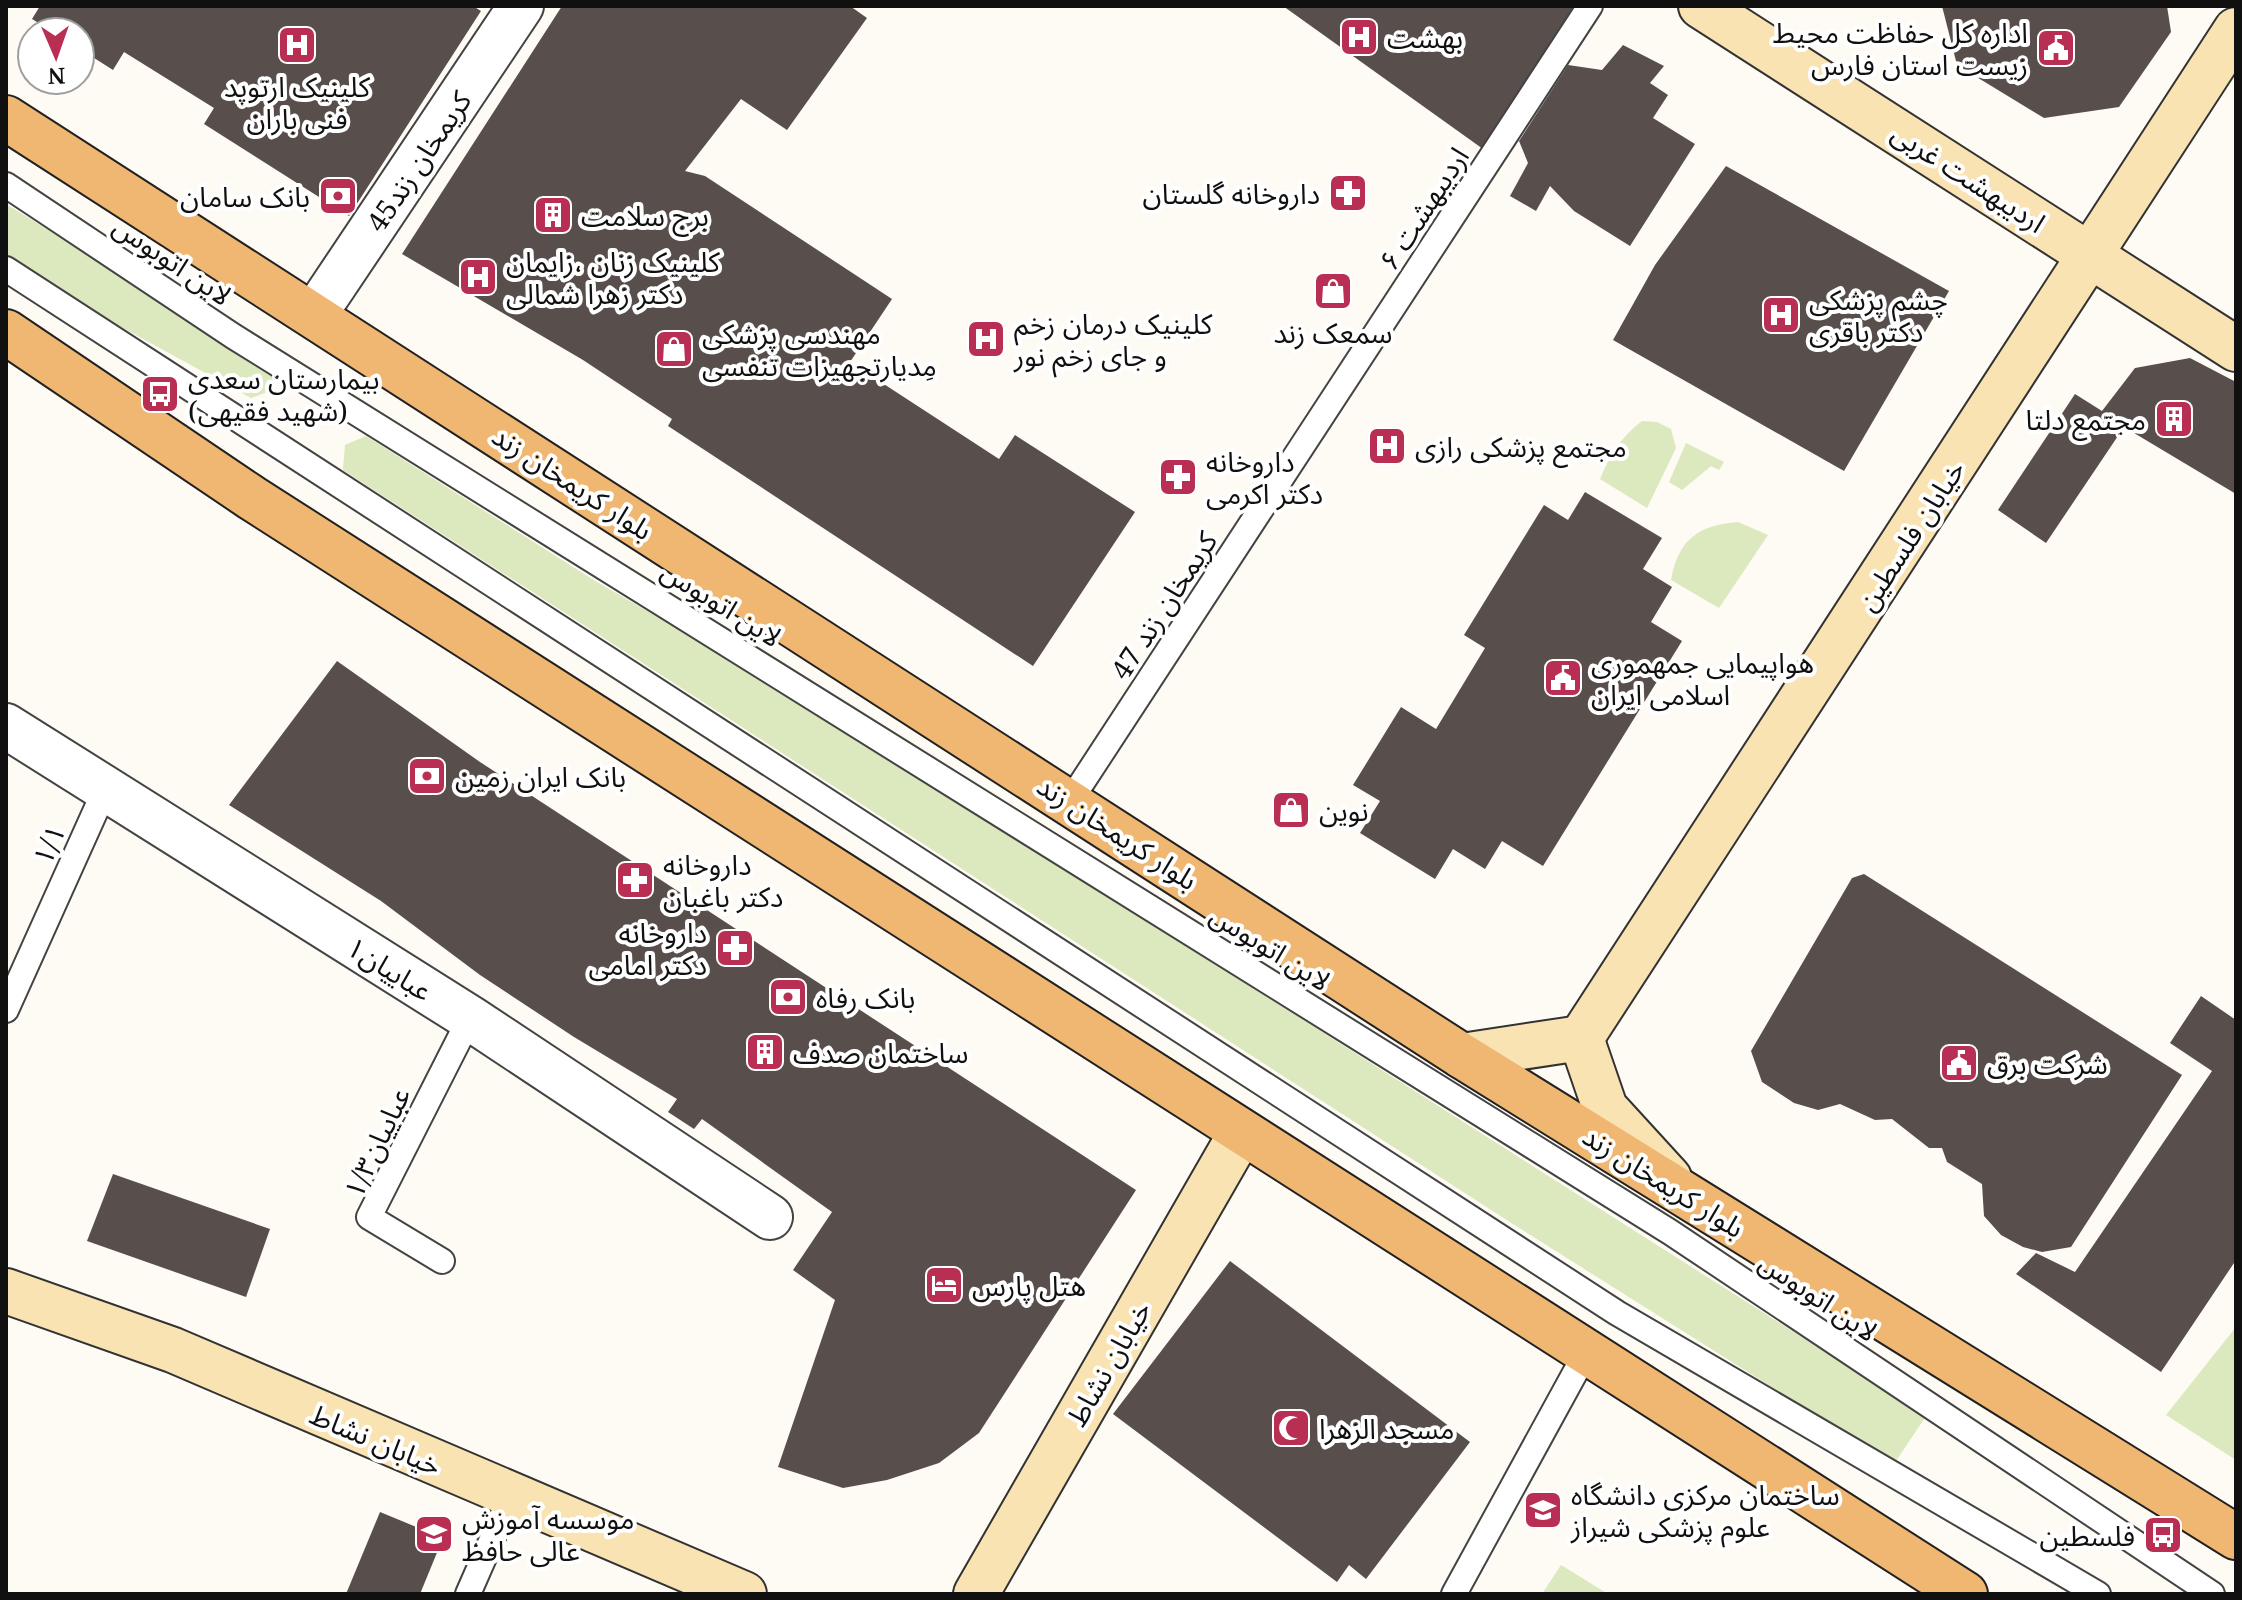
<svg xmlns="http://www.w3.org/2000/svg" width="2242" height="1600" font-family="'Noto Serif','Noto Sans Arabic',serif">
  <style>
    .green { fill: #dce8be }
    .building { fill: #584f4d }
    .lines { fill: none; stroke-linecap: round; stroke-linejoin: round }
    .lane-casing { stroke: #434343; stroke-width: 28 }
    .street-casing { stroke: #434343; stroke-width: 48 }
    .secondary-casing { stroke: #323232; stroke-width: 48 }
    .primary-casing { stroke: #212121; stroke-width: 48 }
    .lane { stroke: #fff; stroke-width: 24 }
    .street { stroke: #fff; stroke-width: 44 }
    .secondary { stroke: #fae3b3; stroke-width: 44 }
    .primary { stroke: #f0b772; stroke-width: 44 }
    .labels { text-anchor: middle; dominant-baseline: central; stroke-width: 8; stroke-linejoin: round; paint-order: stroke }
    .poi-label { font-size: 28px; fill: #101010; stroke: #fff; text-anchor: start }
    .street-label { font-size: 28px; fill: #101010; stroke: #fff }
  </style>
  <rect width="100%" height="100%" fill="#fefaf4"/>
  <g class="green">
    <path d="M6,204L273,368V390L251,398L6,264Z"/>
    <path d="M1642,421L1657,422L1671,429L1676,448L1647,508L1600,479C1610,455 1621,437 1642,421Z"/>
    <path d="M366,436L592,579L795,697L1926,1416L1894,1464L1516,1226L343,470L345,445Z"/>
    <path d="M1686,443L1724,462L1719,470L1711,466L1682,490L1669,482Z"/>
    <path d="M1738,522L1768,535L1719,608L1671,580C1678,540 1698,525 1738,522Z"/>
    <path d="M2236,1327V1460L2166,1415Z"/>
    <path d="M1561,1565L1608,1594H1542Z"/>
  </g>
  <g class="building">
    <path d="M40,6H473L481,11L349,216L204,124L214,108L124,52L113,70L80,49V32H53L32,19Z"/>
    <path d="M562,6H850L867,18L787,130L741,99L685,171L705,176L892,299L850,362L999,459L1015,435L1135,512L1033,666L668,426L672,419L583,360L402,254Z"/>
    <path d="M1283,6H1576L1483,149Z"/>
    <path d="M1942,6H2167L2171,32L2119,107L2044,118L1957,65Z"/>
    <path d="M1623,45L1664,66L1650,83L1668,95L1653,118L1695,144L1630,246L1574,211L1550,186L1536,211L1510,196L1528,163L1519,141L1568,65L1602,70Z"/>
    <path d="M1726,166L1949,291L1844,471L1613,340L1655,265Z"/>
    <path d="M2190,358L2236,382V494L2124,427L2046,543L1998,510L2075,394L2102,411L2135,368Z"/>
    <path d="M1585,492L1662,538L1643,569L1672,587L1651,622L1682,641L1543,866L1502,841L1485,869L1453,849L1435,879L1360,833L1380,801L1353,785L1401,707L1436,729L1485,648L1464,635L1544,505L1568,520Z"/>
    <path d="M337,661L480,762L1136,1190L979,1433L939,1463L887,1480L843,1488L778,1467L835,1300L793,1270L832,1212L702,1119L694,1129L668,1112L677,1099L574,1037L480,975L381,901L229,805Z"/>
    <path d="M1864,874L2182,1075L2071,1247L2042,1252L2023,1247L2001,1235L1984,1216L1982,1184L1947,1162L1942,1148H1929L1892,1119L1875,1120L1840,1104L1818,1110L1794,1103L1762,1082L1751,1051L1852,878Z"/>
    <path d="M2201,996L2236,1020V1260L2161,1372L2016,1274L2036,1253L2075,1272L2212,1071L2170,1043Z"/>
    <path d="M113,1174L270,1229L246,1297L87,1241Z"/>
    <path d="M1230,1261L1470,1442L1366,1579L1349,1565L1337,1582L1113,1414Z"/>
    <path d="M380,1512L443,1538L420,1594H346Z"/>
  </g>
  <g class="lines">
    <defs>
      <g id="lane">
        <path d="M6,185L233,336L1670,1232L2212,1594"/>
        <path d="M6,269L1617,1313L2098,1594"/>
        <path d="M1070,801L1590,6"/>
        <path d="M6,1010L105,790"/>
        <path d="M442,1261L369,1217L470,1018"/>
        <path d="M468,1594L511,1496"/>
        <path d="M1454,1594L1587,1351"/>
      </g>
      <g id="street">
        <path d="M314,315L521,6"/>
        <path d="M6,726L470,1018L770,1217"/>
      </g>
      <g id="secondary">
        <path d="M1701,6L2236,349"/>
        <path d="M1581,1038L2236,30"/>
        <path d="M1581,1038L1605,1108L1669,1178"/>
        <path d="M1462,1056L1581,1038"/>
        <path d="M6,1291L173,1350L744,1594"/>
        <path d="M976,1594L1241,1133"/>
      </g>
      <g id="primary">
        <path d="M6,118L1462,1056L2236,1537"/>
        <path d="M6,332L252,498L1965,1594"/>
      </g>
    </defs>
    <use href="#lane" class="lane-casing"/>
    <use href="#street" class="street-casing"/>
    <use href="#secondary" class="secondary-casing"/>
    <use href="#primary" class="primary-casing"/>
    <use href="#lane" class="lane"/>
    <use href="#street" class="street"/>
    <use href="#secondary" class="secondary"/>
    <use href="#primary" class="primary"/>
  </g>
  <defs>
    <symbol id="hospital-square" viewBox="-11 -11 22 22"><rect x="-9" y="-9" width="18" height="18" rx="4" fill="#b92f53" stroke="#fff"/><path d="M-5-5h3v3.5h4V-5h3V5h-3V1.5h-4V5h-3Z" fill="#fff"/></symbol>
    <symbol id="civic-square" viewBox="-11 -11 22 22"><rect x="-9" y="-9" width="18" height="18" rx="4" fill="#b92f53" stroke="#fff"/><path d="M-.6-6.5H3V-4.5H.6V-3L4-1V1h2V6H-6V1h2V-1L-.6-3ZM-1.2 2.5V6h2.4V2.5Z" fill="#fff"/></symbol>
    <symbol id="pharmacy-square" viewBox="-11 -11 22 22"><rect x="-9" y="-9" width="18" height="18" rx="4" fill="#b92f53" stroke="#fff"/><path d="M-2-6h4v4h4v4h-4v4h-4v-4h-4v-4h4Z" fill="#fff"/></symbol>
    <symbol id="bank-square" viewBox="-11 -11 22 22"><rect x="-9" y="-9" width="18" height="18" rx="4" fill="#b92f53" stroke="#fff"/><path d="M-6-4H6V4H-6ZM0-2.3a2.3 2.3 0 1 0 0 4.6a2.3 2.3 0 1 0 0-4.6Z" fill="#fff"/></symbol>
    <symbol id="building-square" viewBox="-11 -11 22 22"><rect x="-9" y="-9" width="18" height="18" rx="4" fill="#b92f53" stroke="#fff"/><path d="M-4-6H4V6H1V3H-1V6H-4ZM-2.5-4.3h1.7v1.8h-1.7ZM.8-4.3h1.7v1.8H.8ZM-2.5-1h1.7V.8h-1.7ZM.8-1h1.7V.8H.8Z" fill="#fff"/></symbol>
    <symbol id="shop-square" viewBox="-11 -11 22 22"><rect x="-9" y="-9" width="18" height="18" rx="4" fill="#b92f53" stroke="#fff"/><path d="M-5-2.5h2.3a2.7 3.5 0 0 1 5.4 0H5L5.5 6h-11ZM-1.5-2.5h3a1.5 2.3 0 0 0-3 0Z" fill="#fff"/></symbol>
    <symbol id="bus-square" viewBox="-11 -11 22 22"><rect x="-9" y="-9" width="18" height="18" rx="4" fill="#b92f53" stroke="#fff"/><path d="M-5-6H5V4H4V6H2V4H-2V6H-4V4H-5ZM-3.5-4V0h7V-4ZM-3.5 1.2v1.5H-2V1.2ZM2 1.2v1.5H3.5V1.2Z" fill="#fff"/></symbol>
    <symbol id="hotel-square" viewBox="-11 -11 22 22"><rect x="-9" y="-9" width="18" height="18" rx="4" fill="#b92f53" stroke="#fff"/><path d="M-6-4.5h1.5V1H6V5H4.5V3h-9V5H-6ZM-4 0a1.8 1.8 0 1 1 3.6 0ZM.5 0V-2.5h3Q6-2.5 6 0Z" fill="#fff"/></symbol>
    <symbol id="mosque-square" viewBox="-11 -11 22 22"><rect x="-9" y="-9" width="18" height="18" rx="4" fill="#b92f53" stroke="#fff"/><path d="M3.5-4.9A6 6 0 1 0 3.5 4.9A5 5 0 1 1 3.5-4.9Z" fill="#fff"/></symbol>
    <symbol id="university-square" viewBox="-11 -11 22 22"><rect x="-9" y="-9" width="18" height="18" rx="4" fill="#b92f53" stroke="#fff"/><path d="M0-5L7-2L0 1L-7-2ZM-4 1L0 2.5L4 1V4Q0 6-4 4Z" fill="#fff"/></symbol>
    <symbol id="school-square" viewBox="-11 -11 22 22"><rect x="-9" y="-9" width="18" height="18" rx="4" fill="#b92f53" stroke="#fff"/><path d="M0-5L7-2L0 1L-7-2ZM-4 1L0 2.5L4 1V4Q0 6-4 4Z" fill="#fff"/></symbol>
  </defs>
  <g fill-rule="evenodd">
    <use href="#hospital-square" x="1337" y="15" width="44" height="44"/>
    <use href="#hospital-square" x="275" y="23" width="44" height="44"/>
    <use href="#civic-square" x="2034" y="26" width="44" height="44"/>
    <use href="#pharmacy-square" x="1326" y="171" width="44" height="44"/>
    <use href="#bank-square" x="316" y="174" width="44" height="44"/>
    <use href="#building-square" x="531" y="193" width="44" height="44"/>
    <use href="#hospital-square" x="456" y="255" width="44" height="44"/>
    <use href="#shop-square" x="1311" y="269" width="44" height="44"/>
    <use href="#hospital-square" x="1759" y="293" width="44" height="44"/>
    <use href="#hospital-square" x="964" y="317" width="44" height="44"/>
    <use href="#shop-square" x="652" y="327" width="44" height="44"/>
    <use href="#bus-square" x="138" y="372" width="44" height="44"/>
    <use href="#building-square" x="2152" y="397" width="44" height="44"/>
    <use href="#hospital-square" x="1365" y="424" width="44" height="44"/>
    <use href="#pharmacy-square" x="1156" y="455" width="44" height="44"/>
    <use href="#civic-square" x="1541" y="656" width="44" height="44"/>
    <use href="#bank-square" x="405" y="754" width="44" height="44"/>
    <use href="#shop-square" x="1269" y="788" width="44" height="44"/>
    <use href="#pharmacy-square" x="613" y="858" width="44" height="44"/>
    <use href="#pharmacy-square" x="713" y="926" width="44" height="44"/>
    <use href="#bank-square" x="766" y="975" width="44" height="44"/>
    <use href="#building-square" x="743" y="1030" width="44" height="44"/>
    <use href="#civic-square" x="1937" y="1041" width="44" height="44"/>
    <use href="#hotel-square" x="922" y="1263" width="44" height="44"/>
    <use href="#mosque-square" x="1269" y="1406" width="44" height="44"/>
    <use href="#university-square" x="1521" y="1488" width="44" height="44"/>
    <use href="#school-square" x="412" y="1512" width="44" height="44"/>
    <use href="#bus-square" x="2141" y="1513" width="44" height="44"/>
  </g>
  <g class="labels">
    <g class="poi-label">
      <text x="2028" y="32" text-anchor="end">اداره کل حفاظت محیط<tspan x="2028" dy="32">زیست استان فارس</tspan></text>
      <text x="1387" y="37">بهشت</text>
      <text x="297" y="86" text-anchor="middle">کلینیک ارتوپد<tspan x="297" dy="32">فنی باران</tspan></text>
      <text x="1320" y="193" text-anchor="end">داروخانه گلستان</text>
      <text x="310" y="196" text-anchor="end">بانک سامان</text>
      <text x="581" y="215">برج سلامت</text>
      <text x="506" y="261">کلینیک زنان ،زایمان<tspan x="506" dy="32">دکتر زهرا شمالی</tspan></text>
      <text x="1809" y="299">چشم پزشکی<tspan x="1809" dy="32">دکتر باقری</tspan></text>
      <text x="1014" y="323">کلینیک درمان زخم<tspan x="1014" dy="32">و جای زخم نور</tspan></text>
      <text x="1333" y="332" text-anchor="middle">سمعک زند</text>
      <text x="702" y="333">مهندسی پزشکی<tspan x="702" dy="32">مِدیارتجهیزات تنفسی</tspan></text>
      <text x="188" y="378">بیمارستان سعدی<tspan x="188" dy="32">(شهید فقیهی)</tspan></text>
      <text x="2146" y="419" text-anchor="end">مجتمع دلتا</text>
      <text x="1415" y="446">مجتمع پزشکی رازی</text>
      <text x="1206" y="461">داروخانه<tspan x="1206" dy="32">دکتر اکرمی</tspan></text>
      <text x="1591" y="662">هواپیمایی جمهموری<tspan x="1591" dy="32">اسلامی ایران</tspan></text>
      <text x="455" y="776">بانک ایران زمین</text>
      <text x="1319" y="810">نوین</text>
      <text x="663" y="864">داروخانه<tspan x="663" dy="32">دکتر باغبان</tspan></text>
      <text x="707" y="932" text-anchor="end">داروخانه<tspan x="707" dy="32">دکتر امامی</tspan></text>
      <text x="816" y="997">بانک رفاه</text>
      <text x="793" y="1052">ساختمان صدف</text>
      <text x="1987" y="1063">شرکت برق</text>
      <text x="972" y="1285">هتل پارس</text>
      <text x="1319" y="1428">مسجد الزهرا</text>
      <text x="1571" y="1494">ساختمان مرکزی دانشگاه<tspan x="1571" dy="32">علوم پزشکی شیراز</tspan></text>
      <text x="462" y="1518">موسسه آموزش<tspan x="462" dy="32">عالی حافظ</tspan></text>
      <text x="2135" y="1535" text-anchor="end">فلسطین</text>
    </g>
    <g class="street-label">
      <text transform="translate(418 161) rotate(-56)">کریمخان زند45</text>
      <text transform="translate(1969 177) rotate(33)">اردیبهشت غربی</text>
      <text transform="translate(1423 208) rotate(-57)">۶ اردیبهشت</text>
      <text transform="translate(173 260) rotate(34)">لاین اتوبوس</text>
      <text transform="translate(573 482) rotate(33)">بلوار کریمخان زند</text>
      <text transform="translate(1910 535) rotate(-57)">خیابان فلسطین</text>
      <text transform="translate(722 603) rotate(32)">لاین اتوبوس</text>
      <text transform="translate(1163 605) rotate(-57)">47 کریمخان زند</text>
      <text transform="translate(1118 832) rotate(33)">بلوار کریمخان زند</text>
      <text transform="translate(48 844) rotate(-66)">۱/۱</text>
      <text transform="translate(1271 947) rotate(32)">لاین اتوبوس</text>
      <text transform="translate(390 968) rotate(32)">عباییان۱</text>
      <text transform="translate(376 1142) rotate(-65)">عباییان۱/۳</text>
      <text transform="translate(1664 1181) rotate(32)">بلوار کریمخان زند</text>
      <text transform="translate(1819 1296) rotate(34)">لاین اتوبوس</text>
      <text transform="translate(1108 1363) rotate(-60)">خیابان نشاط</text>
      <text transform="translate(376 1439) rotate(23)">خیابان نشاط</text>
    </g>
  </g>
  <rect width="2242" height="1600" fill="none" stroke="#101010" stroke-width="16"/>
  <g transform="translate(56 56) rotate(178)"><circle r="38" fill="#ffffff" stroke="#9f9f9f" stroke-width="2"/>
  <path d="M0-6L14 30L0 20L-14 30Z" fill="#b92f53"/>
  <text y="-12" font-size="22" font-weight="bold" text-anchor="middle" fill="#101010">N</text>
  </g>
</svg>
